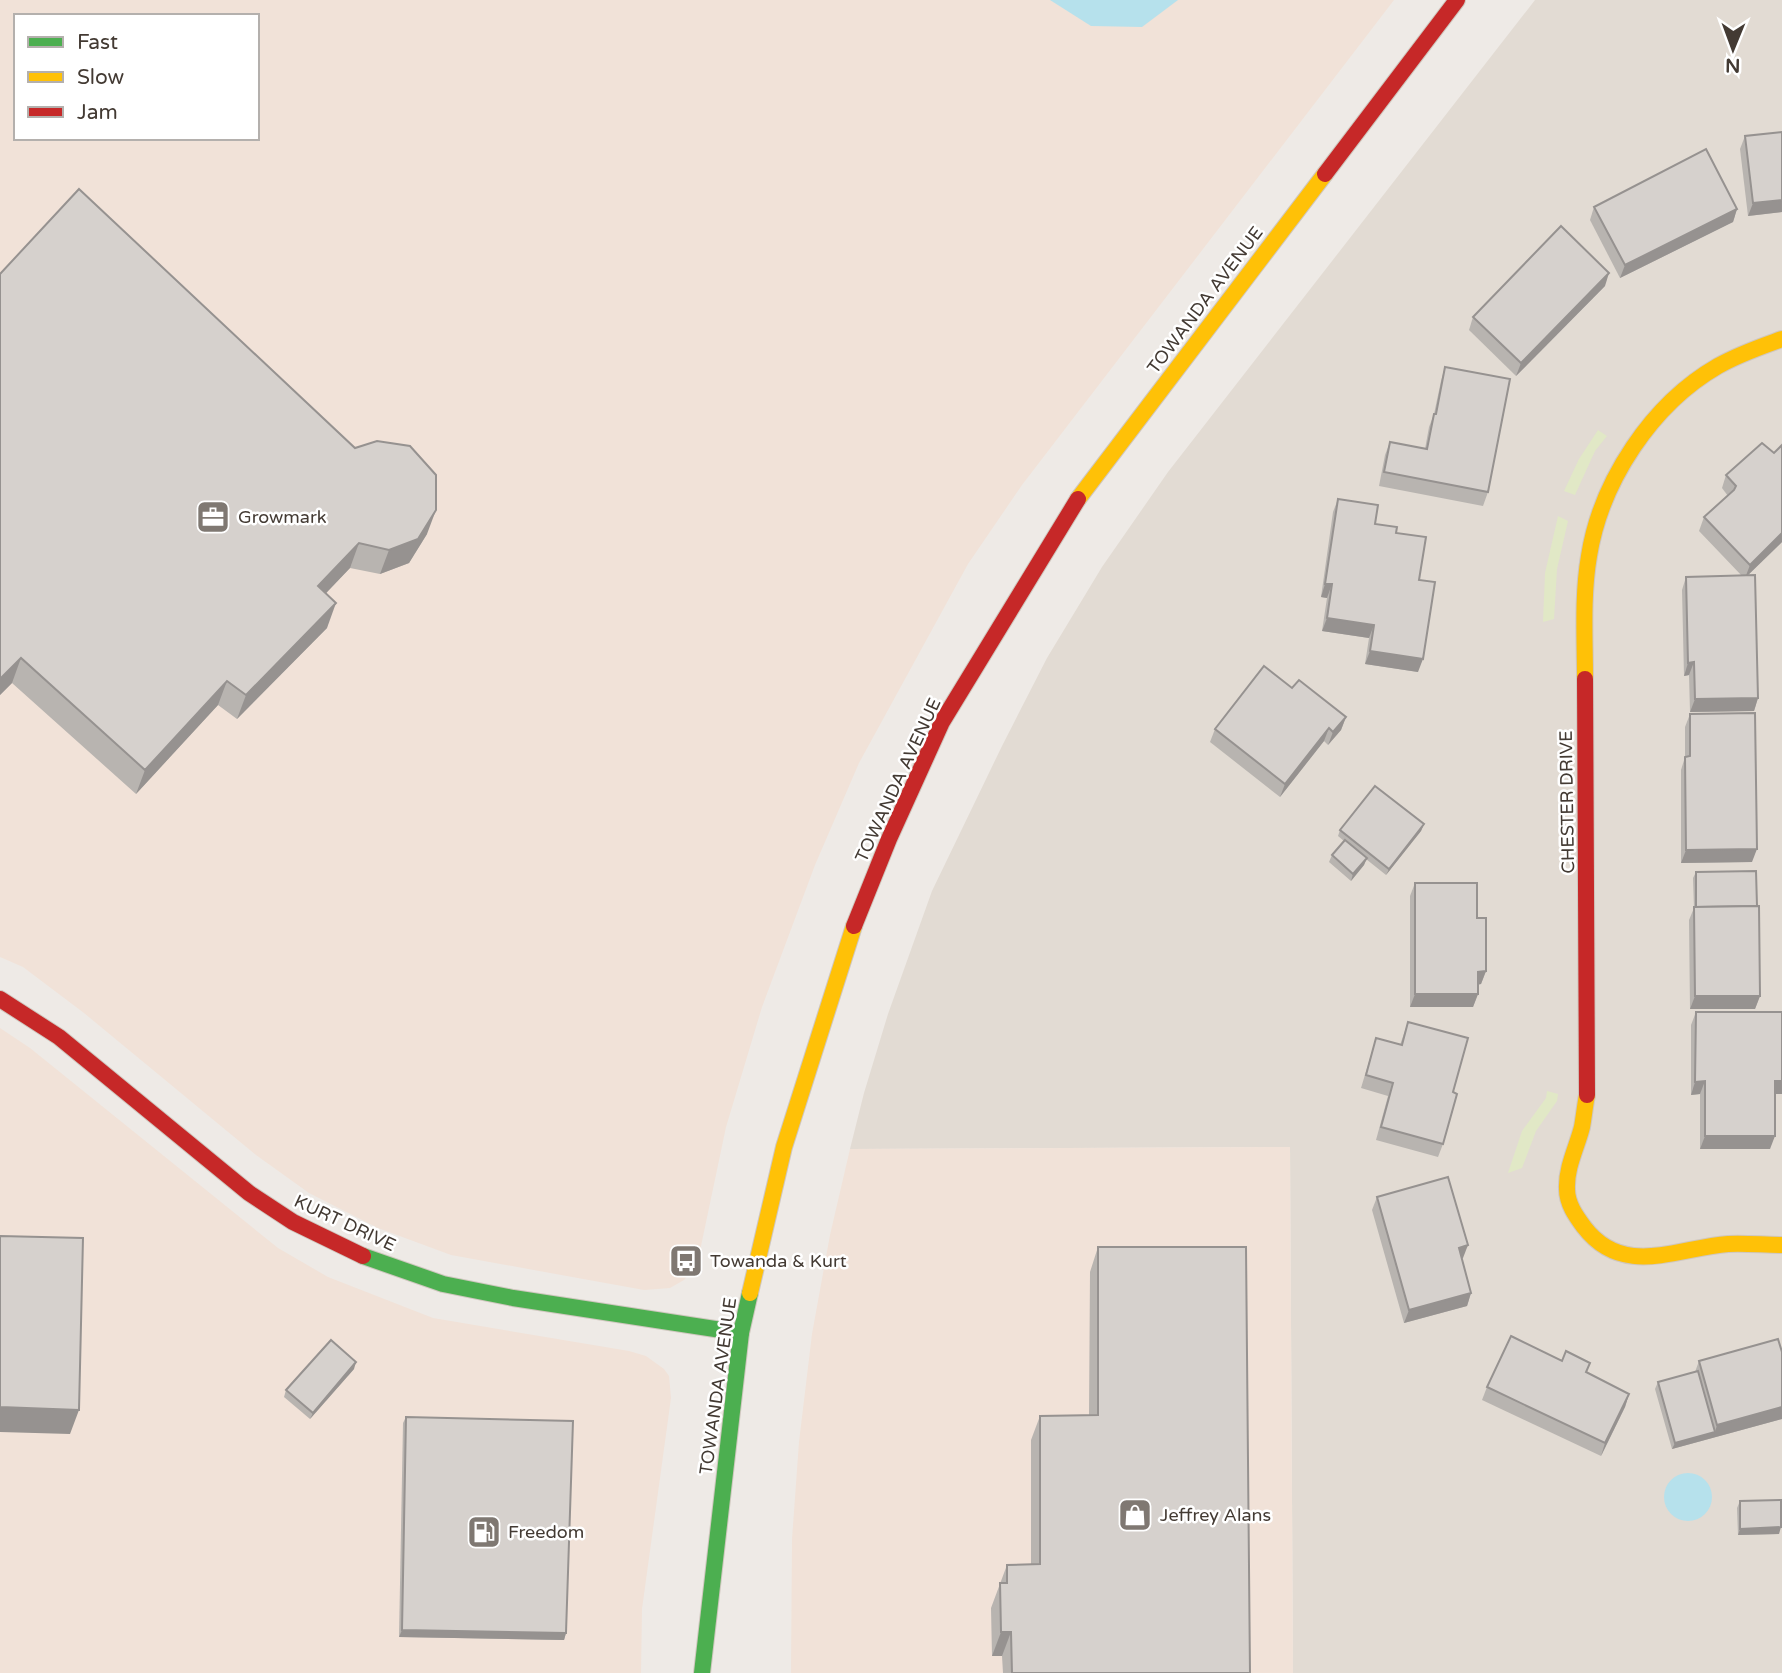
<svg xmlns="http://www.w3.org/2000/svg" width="1782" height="1673" font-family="'Varela Round',sans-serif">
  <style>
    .residential { fill: #e2dbd3 }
    .commercial { fill: #f1e2d8; fill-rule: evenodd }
    .green { fill: #e1e8c6 }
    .water { fill: #b6e1ec }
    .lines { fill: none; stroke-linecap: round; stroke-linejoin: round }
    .fast-casing { stroke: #cfc7be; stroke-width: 18 }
    .slow-casing { stroke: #cfc7be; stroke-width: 18 }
    .jam-casing { stroke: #cfc7be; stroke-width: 18 }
    .fast { stroke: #4caf50; stroke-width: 16 }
    .slow { stroke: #ffc107; stroke-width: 16 }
    .jam { stroke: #c62828; stroke-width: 16 }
    .wall { fill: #b8b4b0 }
    .shaded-wall { fill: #969290 }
    .building { fill: #d6d1cd; stroke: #969290; stroke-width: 2 }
    .labels { text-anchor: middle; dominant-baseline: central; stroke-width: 5; stroke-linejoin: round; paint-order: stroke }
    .street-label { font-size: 18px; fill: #433a33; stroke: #fff }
    .poi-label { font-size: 18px; fill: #433a33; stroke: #fff; text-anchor: start }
  </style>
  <rect width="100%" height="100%" fill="#eeeae6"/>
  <path class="residential" d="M1535,0H1782V1673H1293L1290,1147L850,1149L864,1093L888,1014L932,891L1002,746L1047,658L1102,567L1168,472Z"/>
  <g class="commercial">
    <path d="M0,0H1394L1022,485L968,564L859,763L815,865L762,1007L726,1127L697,1265L684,1280L670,1288L644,1290L451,1255L378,1228L309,1193L256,1155L84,1013L23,967L0,957ZM16,16H257V138H16Z"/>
    <path d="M0,1028L30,1048L278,1248L328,1277L433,1318L629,1351L646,1356L664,1369L669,1376L671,1398L642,1609L641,1673H0Z"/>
    <path d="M1290,1147L1293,1673H791L792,1539L799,1442L812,1334L830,1235L850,1149Z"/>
  </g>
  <g class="green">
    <path d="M1598,430L1607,436L1595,451L1575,495L1564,491L1579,459Z"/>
    <path d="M1558,516L1568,521L1557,569L1554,619L1543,622L1545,573Z"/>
    <path d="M1547,1091L1558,1094L1557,1101L1536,1131L1522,1168L1508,1173L1522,1131L1546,1098Z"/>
  </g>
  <g class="water">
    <path d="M1050,0H1178L1142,27L1091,26Z"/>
    <circle cx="1688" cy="1497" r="24"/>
  </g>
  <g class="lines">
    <defs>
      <g id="fast">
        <path d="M363,1256L443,1284L513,1298L741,1333"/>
        <path d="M702,1673L741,1333L750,1293"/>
      </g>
      <g id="slow">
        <path d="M1078,499L1325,174"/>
        <path d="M1585,679C1585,639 1582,597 1589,556C1601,481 1652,404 1718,366C1739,354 1760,347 1782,339"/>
        <path d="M1587,1095C1585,1105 1584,1116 1582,1127C1577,1147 1566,1167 1567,1189C1567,1204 1576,1216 1584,1227C1623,1278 1676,1248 1728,1244C1746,1243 1764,1245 1782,1245"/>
        <path d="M750,1293L784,1147L854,926"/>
      </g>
      <g id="jam">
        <path d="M1325,174L1457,0"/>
        <path d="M1585,679L1587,1095"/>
        <path d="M854,926L889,839L942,722L1078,499"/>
        <path d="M0,999L59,1037L249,1193L293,1222L363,1256"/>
      </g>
    </defs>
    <use href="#fast" class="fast-casing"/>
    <use href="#slow" class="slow-casing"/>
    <use href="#jam" class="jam-casing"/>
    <use href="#fast" class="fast"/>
    <use href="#slow" class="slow"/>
    <use href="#jam" class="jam"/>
  </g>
  <g class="wall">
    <path d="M1782,132V212L1748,216L1740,149L1745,136Z"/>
    <path d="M1594,207L1737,209L1733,222L1620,278L1590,220Z"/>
    <path d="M0,274L427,534L409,563L380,574L350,568L326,593L327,628L237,719L218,705L136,794L12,683L0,695Z"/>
    <path d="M1605,286L1516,376L1469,330L1473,317Z"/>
    <path d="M1445,367L1488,492L1483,506L1379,486L1385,455L1390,442L1425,449L1429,427L1434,414L1441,381Z"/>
    <path d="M1782,445V542L1748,575L1758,698L1754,711L1690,712L1689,675L1684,676L1682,590L1686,577L1742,576L1699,531L1704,517L1728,496L1722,488L1726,475L1774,453Z"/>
    <path d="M1338,499L1375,524L1396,533L1419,580L1418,672L1365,664L1369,638L1322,631L1327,598L1321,597L1333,512Z"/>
    <path d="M1292,688L1346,717L1341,730L1328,745L1324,741L1280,797L1210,742L1215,729Z"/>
    <path d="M1690,714L1752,862L1681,863V770L1685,757V727Z"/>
    <path d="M1424,824L1421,831L1386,875L1366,859L1364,865L1351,881L1329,862L1332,855L1344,841L1338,836L1340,830Z"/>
    <path d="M1696,872L1757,906L1760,996L1755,1009H1690L1689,920L1694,908L1693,878Z"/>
    <path d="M1415,883L1486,971L1481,984L1478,985V994L1473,1007H1410V896Z"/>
    <path d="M1696,1012L1782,1094H1775L1770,1149H1700V1094L1691,1095V1025Z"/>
    <path d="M1408,1022L1453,1092L1443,1144L1438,1157L1376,1140L1388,1096L1361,1088L1376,1038L1400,1045Z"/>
    <path d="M1377,1197L1463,1258L1462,1259L1471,1293L1467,1306L1404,1323L1372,1210Z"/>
    <path d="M1098,1247L1250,1673H1003L1002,1656H992L991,1608L1007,1565H1031V1440L1040,1416L1089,1415L1090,1272Z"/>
    <path d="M1782,1352V1419L1672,1449L1655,1389L1658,1382L1695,1372L1699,1361Z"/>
    <path d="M354,1369L310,1419L284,1397L286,1390Z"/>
    <path d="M1587,1373L1629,1394L1625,1407L1601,1456L1482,1400L1487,1387Z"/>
    <path d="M406,1417L566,1633L564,1640L399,1637L403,1423Z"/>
    <path d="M1740,1501L1779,1534L1738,1535L1737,1508Z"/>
  </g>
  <g class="shaded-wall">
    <path d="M1782,200V212L1748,216L1753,203Z"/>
    <path d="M1737,209L1733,222L1620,278L1625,265Z"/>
    <path d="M1609,273L1605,286L1516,376L1521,363Z"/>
    <path d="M436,510L427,534L409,563L380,574L389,550Z"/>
    <path d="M1782,533V542L1745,578L1750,565Z"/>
    <path d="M359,543L350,568L309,611L318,586Z"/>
    <path d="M1325,584H1332L1327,598L1321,597Z"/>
    <path d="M336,603L327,628L237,719L246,695Z"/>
    <path d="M1327,618L1374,625L1369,638L1322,631Z"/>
    <path d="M1370,651L1423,659L1418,672L1365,664Z"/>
    <path d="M21,658L12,683L0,695V679Z"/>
    <path d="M1694,662L1689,675L1684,676L1688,663Z"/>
    <path d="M227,681L218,705L136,794L145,770Z"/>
    <path d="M1758,698L1754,711L1690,712L1695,699Z"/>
    <path d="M1346,717L1341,730L1328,745L1333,732Z"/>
    <path d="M1329,728L1324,741L1280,797L1285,784Z"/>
    <path d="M1424,824L1421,831L1386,875L1389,869Z"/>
    <path d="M1757,849L1752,862L1681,863L1686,850Z"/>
    <path d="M1367,858L1364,865L1351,881L1353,874Z"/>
    <path d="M1486,971L1481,984L1473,985L1478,972Z"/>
    <path d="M1415,994H1478L1473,1007H1410Z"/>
    <path d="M1695,996H1760L1755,1009H1690Z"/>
    <path d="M1705,1081L1700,1094L1691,1095L1695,1082Z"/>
    <path d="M1775,1081H1782V1094H1770Z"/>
    <path d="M1705,1136H1775L1770,1149H1700Z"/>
    <path d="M1468,1245L1463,1258L1454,1261L1459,1248Z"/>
    <path d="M1471,1293L1467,1306L1404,1323L1409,1310Z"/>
    <path d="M356,1362L354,1369L310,1419L313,1413Z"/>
    <path d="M1629,1394L1625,1407L1601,1456L1605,1443Z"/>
    <path d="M0,1407L79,1410L70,1434L0,1432Z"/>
    <path d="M1782,1407V1419L1672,1449L1675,1443L1715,1432L1717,1425Z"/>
    <path d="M1781,1527L1779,1534L1738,1535L1740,1529Z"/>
    <path d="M402,1630L566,1633L564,1640L399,1637Z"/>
    <path d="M1001,1632H1011L1002,1656H992Z"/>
  </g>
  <g class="building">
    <path d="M1782,132V200L1753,203L1745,136Z"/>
    <path d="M1706,149L1737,209L1625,265L1594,207Z"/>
    <path d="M79,189L355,448L377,441L410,446L436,475V510L418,539L389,550L359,543L318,586L336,603L246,695L227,681L145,770L21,658L0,679V274Z"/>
    <path d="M1561,226L1609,273L1521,363L1473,317Z"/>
    <path d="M1445,367L1510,379L1488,492L1384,472L1390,442L1427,449L1434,414H1436Z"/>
    <path d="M1762,443L1774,453L1782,445V533L1750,565L1704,517L1734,490L1736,486L1726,475Z"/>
    <path d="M1338,499L1378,505L1375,524L1397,527L1396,533L1426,537L1419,580L1435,582L1423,659L1370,651L1374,625L1327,618L1332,584H1325Z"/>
    <path d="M1755,575L1758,698L1695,699L1694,662L1688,663L1686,577Z"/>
    <path d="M1264,666L1292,688L1299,680L1346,717L1333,732L1329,728L1285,784L1215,729Z"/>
    <path d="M1755,713L1757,849L1686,850L1685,757L1690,756V714Z"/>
    <path d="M1375,786L1424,824L1389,869L1340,830Z"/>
    <path d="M1345,840L1367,858L1353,874L1332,855Z"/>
    <path d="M1756,871L1757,906L1696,907V872Z"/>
    <path d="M1415,883H1477V918H1486V971L1478,972V994H1415Z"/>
    <path d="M1759,906L1760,996H1695L1694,907Z"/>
    <path d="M1696,1012H1782V1081H1775V1136H1705V1081L1695,1082Z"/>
    <path d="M1408,1022L1468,1038L1453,1092L1457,1094L1443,1144L1381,1127L1393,1083L1366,1075L1376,1038L1402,1045Z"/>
    <path d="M1448,1177L1468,1245L1459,1248L1471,1293L1409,1310L1377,1197Z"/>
    <path d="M0,1236L83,1238L79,1410L0,1407Z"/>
    <path d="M1098,1247H1246L1250,1673H1012L1011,1632H1001L1000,1583H1007V1565L1040,1564V1416L1098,1415Z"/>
    <path d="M1511,1336L1562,1361L1566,1351L1590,1363L1586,1372L1629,1394L1605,1443L1487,1387Z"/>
    <path d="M1778,1339L1782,1352V1407L1717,1425L1699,1361Z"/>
    <path d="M331,1340L356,1362L313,1413L286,1390Z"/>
    <path d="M1698,1371L1715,1432L1675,1443L1658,1382Z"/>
    <path d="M406,1417L573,1421L566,1633L402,1630Z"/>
    <path d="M1781,1500V1527L1740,1529V1501Z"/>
  </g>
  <defs>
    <symbol id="office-square" viewBox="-11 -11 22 22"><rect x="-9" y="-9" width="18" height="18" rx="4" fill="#7f7872" stroke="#fff"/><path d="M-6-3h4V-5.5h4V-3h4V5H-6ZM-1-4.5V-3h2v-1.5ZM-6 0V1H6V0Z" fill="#fff"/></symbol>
    <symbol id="bus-square" viewBox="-11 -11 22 22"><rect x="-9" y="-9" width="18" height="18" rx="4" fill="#7f7872" stroke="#fff"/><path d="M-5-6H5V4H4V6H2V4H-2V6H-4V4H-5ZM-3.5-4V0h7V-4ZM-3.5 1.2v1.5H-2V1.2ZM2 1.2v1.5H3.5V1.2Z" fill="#fff"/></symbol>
    <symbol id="shop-square" viewBox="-11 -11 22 22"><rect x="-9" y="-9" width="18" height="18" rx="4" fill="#7f7872" stroke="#fff"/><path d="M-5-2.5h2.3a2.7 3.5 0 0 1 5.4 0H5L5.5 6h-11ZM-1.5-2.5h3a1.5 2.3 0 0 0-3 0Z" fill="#fff"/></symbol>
    <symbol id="fuel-square" viewBox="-11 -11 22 22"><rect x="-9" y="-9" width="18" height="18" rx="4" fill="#7f7872" stroke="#fff"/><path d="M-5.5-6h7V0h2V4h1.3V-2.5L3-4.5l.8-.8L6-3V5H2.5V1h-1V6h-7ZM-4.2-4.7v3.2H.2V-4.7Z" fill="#fff"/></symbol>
  </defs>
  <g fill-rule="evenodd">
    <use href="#office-square" x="194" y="498" width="38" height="38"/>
    <use href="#bus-square" x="667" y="1242" width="38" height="38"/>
    <use href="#shop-square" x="1116" y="1496" width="38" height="38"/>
    <use href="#fuel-square" x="465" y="1513" width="38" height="38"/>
  </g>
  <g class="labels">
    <g class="street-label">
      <text transform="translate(1205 300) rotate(-53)">TOWANDA AVENUE</text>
      <text transform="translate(898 780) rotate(-65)">TOWANDA AVENUE</text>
      <text transform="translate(1567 802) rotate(-91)">CHESTER DRIVE</text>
      <text transform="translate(345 1223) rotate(25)">KURT DRIVE</text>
      <text transform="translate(718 1386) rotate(-82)">TOWANDA AVENUE</text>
    </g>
    <g class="poi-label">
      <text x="238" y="517">Growmark</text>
      <text x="710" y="1261">Towanda &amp; Kurt</text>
      <text x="1160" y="1515">Jeffrey Alans</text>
      <text x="508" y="1532">Freedom</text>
    </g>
  </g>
  <rect x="14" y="14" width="245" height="126" fill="#ffffff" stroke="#b4b0ad" stroke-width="2"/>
  <rect x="28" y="37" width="35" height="10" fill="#4caf50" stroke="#b4b0ad" stroke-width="2"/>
  <text x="77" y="49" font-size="21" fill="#433a33">Fast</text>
  <rect x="28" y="72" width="35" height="10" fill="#ffc107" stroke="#b4b0ad" stroke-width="2"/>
  <text x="77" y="84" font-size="21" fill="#433a33">Slow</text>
  <rect x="28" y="107" width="35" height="10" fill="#c62828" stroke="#b4b0ad" stroke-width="2"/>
  <text x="77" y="119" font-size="21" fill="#433a33">Jam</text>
  <g transform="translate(1733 49) rotate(181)" stroke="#ffffff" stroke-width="5" paint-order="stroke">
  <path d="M0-5L12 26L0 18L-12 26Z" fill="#433a33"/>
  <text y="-10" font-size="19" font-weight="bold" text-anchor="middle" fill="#433a33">N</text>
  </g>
</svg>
